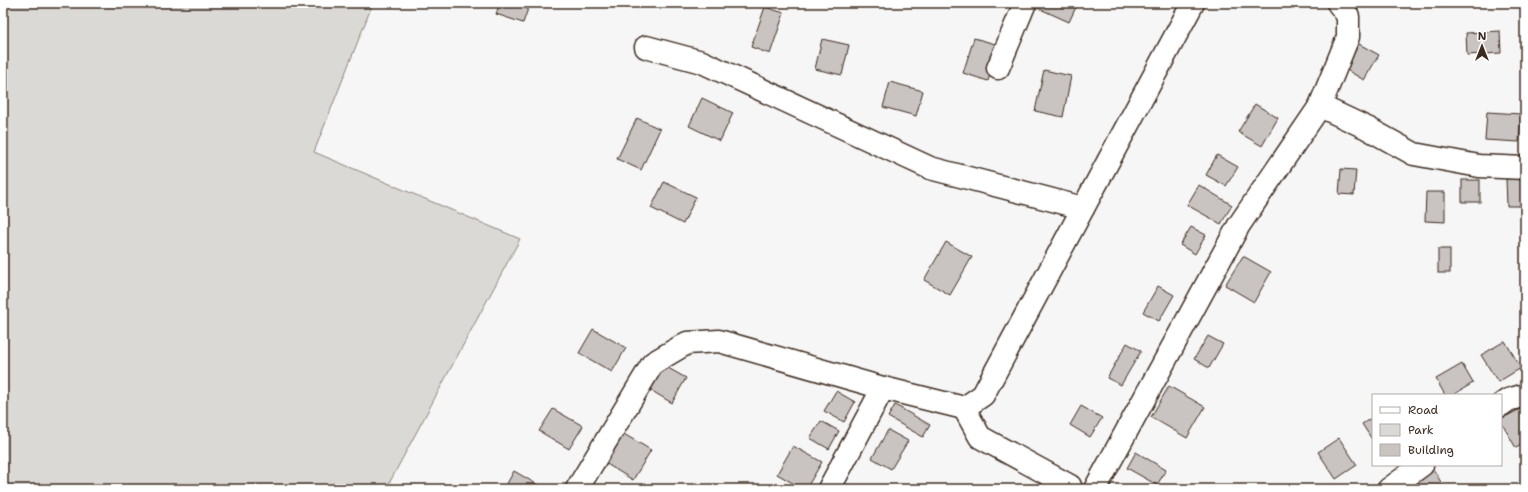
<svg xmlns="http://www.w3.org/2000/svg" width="1528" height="492" font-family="'Shantell Sans',sans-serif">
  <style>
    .green { fill: #dbd9d6; stroke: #8b827a }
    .building { fill: #c9c3c1; stroke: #3b2a1e }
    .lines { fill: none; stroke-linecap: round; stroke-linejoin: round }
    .street-casing { stroke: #3b2a1e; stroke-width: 25 }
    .street { stroke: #fff; stroke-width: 22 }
  </style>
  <rect width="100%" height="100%" fill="#f7f6f6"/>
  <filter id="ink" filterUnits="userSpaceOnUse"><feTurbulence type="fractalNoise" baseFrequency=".025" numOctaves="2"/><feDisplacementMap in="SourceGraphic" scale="8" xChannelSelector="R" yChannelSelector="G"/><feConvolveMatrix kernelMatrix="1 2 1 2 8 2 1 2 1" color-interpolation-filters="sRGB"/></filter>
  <g filter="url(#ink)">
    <path class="green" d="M3,3H373L314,152L520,239L386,489H3Z"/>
    <g class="building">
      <path d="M500,3H530L523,23L496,14Z"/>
      <path d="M1040,3H1073L1077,5L1069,22L1038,8Z"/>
      <path d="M765,7L784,13L770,54L751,47Z"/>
      <path d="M1500,31L1501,53L1467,55L1466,33Z"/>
      <path d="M974,38L999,45L988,81L963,73Z"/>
      <path d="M822,39L849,45L842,75L815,69Z"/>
      <path d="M1359,44L1379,55L1364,80L1345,69Z"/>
      <path d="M1044,70L1071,76L1063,117L1035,111Z"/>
      <path d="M890,82L923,91L916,116L883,107Z"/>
      <path d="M702,98L733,113L720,141L689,126Z"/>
      <path d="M1255,104L1278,118L1262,146L1238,132Z"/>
      <path d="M1487,112L1521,114L1519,142L1485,140Z"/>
      <path d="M637,118L660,129L641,170L617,159Z"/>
      <path d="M1217,155L1238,167L1226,186L1206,175Z"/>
      <path d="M1341,169L1356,170L1354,195L1339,194Z"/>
      <path d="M1525,178V206H1507L1506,179Z"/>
      <rect x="1462" y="180" width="18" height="22"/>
      <path d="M664,182L696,197L683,224L651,208Z"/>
      <path d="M1199,185L1232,205L1221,224L1187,205Z"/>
      <path d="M1426,192H1445V222L1425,221Z"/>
      <path d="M1191,227L1206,235L1195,254L1180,245Z"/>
      <path d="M946,242L972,257L950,295L924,280Z"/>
      <rect x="1438" y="249" width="12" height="24"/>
      <path d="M1243,256L1271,272L1254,302L1225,285Z"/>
      <path d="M1158,286L1174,295L1159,321L1143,312Z"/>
      <path d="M593,329L626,348L612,372L579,353Z"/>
      <path d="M1208,336L1223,344L1209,368L1194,359Z"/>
      <path d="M1505,341L1521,368L1498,382L1481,355Z"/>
      <path d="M1127,343L1141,351L1121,385L1107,378Z"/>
      <path d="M661,364L686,378L672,403L647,388Z"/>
      <path d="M1462,364L1473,383L1453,395H1445L1436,379Z"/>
      <path d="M1169,386L1205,407L1187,438L1151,417Z"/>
      <path d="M836,391L855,402L844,422L824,411Z"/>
      <path d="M895,405L930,425L923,437L888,417Z"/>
      <path d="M1081,406L1102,418L1090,437L1070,425Z"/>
      <path d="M1524,407L1525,409V443L1516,448L1501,422V419Z"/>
      <path d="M553,409L583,426L569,449L539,431Z"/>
      <path d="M1373,417V441L1362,424Z"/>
      <path d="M821,421L839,431L829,449L810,438Z"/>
      <path d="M888,430L908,441L891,469L872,458Z"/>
      <path d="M622,433L651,450L633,480L605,463Z"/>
      <path d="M1339,438L1357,465L1336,479L1318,452Z"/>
      <path d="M793,446L822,462L806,489H803L777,474Z"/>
      <path d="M1136,452L1166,470L1157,485L1127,468Z"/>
      <path d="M1432,467L1445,489H1422L1415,478Z"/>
      <path d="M514,471L545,489H504Z"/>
    </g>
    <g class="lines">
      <defs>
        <g id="street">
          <path d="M1338,3L1348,16V37L1320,106L1367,128L1414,154L1479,166L1525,168"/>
          <path d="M646,47L702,62L930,168L1083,208"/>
          <path d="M998,68L1025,3"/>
          <path d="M1501,405L1508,400L1525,395"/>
          <path d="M964,408L980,437L1070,486L1071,489"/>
          <path d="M577,489L653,363L687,343L719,341L883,388L964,408L983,395L1193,3"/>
          <path d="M829,489L883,388"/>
          <path d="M1095,489L1239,225L1320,106"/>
          <path d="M1389,489L1422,465"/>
        </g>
      </defs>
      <use href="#street" class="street-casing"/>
      <use href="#street" class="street"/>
    </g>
  </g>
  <rect width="1528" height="492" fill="none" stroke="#fff" stroke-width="16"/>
  <rect x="8" y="8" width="1512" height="476" fill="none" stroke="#3b2a1e" stroke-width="1.5" filter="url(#ink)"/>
  <rect x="1372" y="394" width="130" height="72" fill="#ffffff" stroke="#b1aaa5"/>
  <rect x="1380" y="407" width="20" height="6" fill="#ffffff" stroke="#b1aaa5"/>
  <text x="1408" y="414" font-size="12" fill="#3b2a1e">Road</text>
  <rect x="1380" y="424" width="20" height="12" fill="#dbd9d6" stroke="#b1aaa5"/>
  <text x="1408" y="434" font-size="12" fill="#3b2a1e">Park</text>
  <rect x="1380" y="444" width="20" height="12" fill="#c9c3c1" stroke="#b1aaa5"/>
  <text x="1408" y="454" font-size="12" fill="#3b2a1e">Building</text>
  <g transform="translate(1482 46)" stroke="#ffffff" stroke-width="3" paint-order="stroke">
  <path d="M0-3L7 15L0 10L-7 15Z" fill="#3b2a1e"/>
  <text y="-6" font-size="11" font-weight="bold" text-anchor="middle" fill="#3b2a1e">N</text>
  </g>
</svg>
